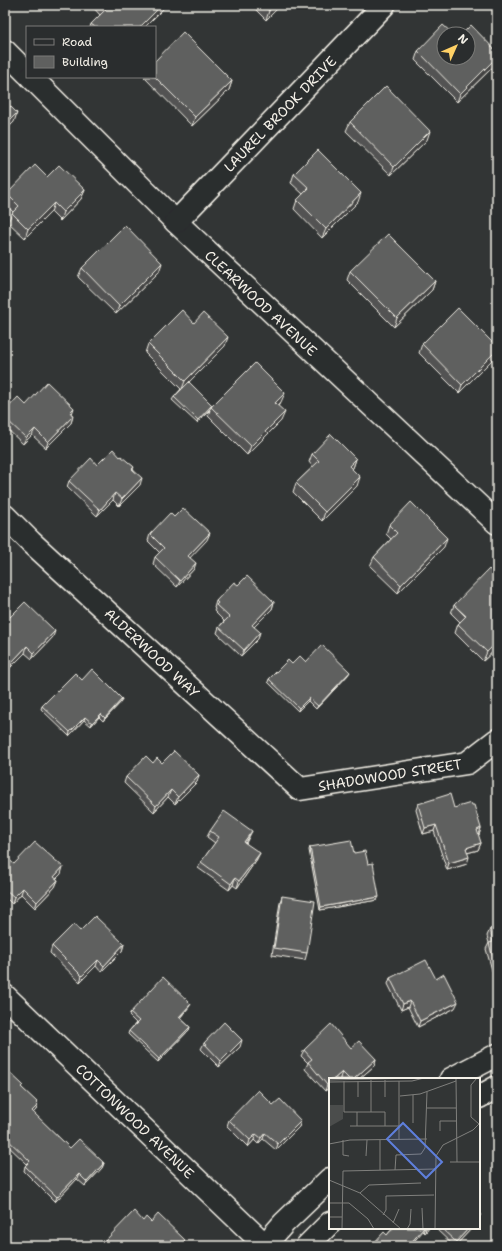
<svg xmlns="http://www.w3.org/2000/svg" width="502" height="1251" font-family="'Shantell Sans',sans-serif">
  <style>
    .lines { fill: none; stroke-linecap: round; stroke-linejoin: round }
    .minor-casing { stroke: #f4f1e8; stroke-width: 25 }
    .tertiary-casing { stroke: #f4f1e8; stroke-width: 25 }
    .minor { stroke: #2a2d2e; stroke-width: 22 }
    .tertiary { stroke: #2a2d2e; stroke-width: 22 }
    .wall { fill: #525352; stroke: #f4f1e8 }
    .shaded-wall { fill: #424342; stroke: #f4f1e8 }
    .building { fill: #5f605f; stroke: #f4f1e8 }
    .labels { text-anchor: middle; dominant-baseline: central; stroke-width: 3; stroke-linejoin: round; paint-order: stroke }
    .street-label { font-size: 14px; fill: #f4f1e8; stroke: #2a2d2e }
    .inset-road { fill: none; stroke: #80807d; stroke-width: 1 }
    .view { fill: #5e7fdd; fill-opacity: 0.15; stroke: #5e7fdd; stroke-width: 2 }
    .inset-edge { fill: none; stroke: #f4f1e8; stroke-width: 2 }
  </style>
  <rect width="100%" height="100%" fill="#323535"/>
  <filter id="ink" filterUnits="userSpaceOnUse"><feTurbulence type="fractalNoise" baseFrequency=".025" numOctaves="2"/><feDisplacementMap in="SourceGraphic" scale="8" xChannelSelector="R" yChannelSelector="G"/><feConvolveMatrix kernelMatrix="1 2 1 2 8 2 1 2 1" color-interpolation-filters="sRGB"/></filter>
  <g filter="url(#ink)">
    <g class="lines">
      <defs>
        <g id="minor">
          <path d="M5,51L27,73"/>
          <path d="M31,77L176,222L497,523"/>
          <path d="M176,222L384,5"/>
          <path d="M5,516L31,542L300,789L467,763L497,740"/>
          <path d="M5,996L266,1246"/>
        </g>
        <g id="tertiary">
          <path d="M451,1079L497,1055"/>
          <path d="M479,1097L497,1087"/>
          <path d="M264,1246L284,1223L330,1179"/>
          <path d="M307,1246L330,1223"/>
        </g>
      </defs>
      <use href="#minor" class="minor-casing"/>
      <use href="#tertiary" class="tertiary-casing"/>
      <use href="#minor" class="minor"/>
      <use href="#tertiary" class="tertiary"/>
    </g>
    <g class="wall">
      <path d="M91,5H167L145,27H90L91,24L100,15Z"/>
      <path d="M251,5H281L266,20Z"/>
      <path d="M418,51L444,58L497,63L457,102L415,60Z"/>
      <path d="M144,77H155L232,81L229,90L192,126Z"/>
      <path d="M350,122L427,140L391,175L346,131Z"/>
      <path d="M294,174L358,202L322,238L294,209L297,200L303,194L291,183Z"/>
      <path d="M47,177L85,190L81,199L60,221L51,212L25,238L8,222L12,213L13,212L5,204V198L7,194Z"/>
      <path d="M82,268L159,272L116,314L78,277Z"/>
      <path d="M350,271L435,281L432,290L394,327L347,280Z"/>
      <path d="M194,323L225,346L189,382L212,405L281,402L278,406L281,421L247,455L208,416L210,410L197,423L172,400L174,397L181,389L145,353L148,344Z"/>
      <path d="M422,344L497,347V352L495,357L459,393L419,353Z"/>
      <path d="M26,405L72,414L73,416L71,423L46,448L32,435L23,444L5,427V411Z"/>
      <path d="M312,454L356,459L353,468L352,469L357,486L322,521L293,492L296,483L313,467L309,462Z"/>
      <path d="M120,457L134,467L133,469L140,485L119,506L113,500L97,516L67,487L69,481L97,465Z"/>
      <path d="M174,517L207,540L190,557L194,569L177,587L153,564L155,557L160,553L148,541L150,534Z"/>
      <path d="M389,525L444,547L398,593L370,566L374,557L391,539L386,534Z"/>
      <path d="M238,585L274,602L272,609L254,627L258,639L241,656L217,633L219,627L224,621L214,611L215,609L214,608L216,601Z"/>
      <path d="M454,605L497,648L483,661L455,633L458,624L460,622L451,613Z"/>
      <path d="M5,613L10,617L53,637L32,659L25,653L10,668L5,663Z"/>
      <path d="M306,662L348,675L316,709L308,701L298,711L268,682L269,679L292,664Z"/>
      <path d="M82,680L121,702L103,721L99,717L91,726L84,720L69,736L41,709L42,706Z"/>
      <path d="M153,763H162L199,775L197,782L175,804L168,797L154,812L124,783L126,777Z"/>
      <path d="M418,804L454,808L481,828L479,835H478L481,843L478,850L467,853V864L447,870L434,831L423,834L416,810Z"/>
      <path d="M210,831L249,837L246,843L257,859L237,888L233,885L229,890L198,868L201,862L215,843L207,837Z"/>
      <path d="M310,847L354,853L368,864L377,900L320,910L309,850Z"/>
      <path d="M5,858L14,864L61,874L56,879L58,880L55,887L35,908L21,894L12,904L5,897Z"/>
      <path d="M282,896L307,953L305,960L272,955L280,902Z"/>
      <path d="M497,927V976L494,977L486,949L489,943L487,936L490,929Z"/>
      <path d="M80,931L124,944L122,951L101,972L96,966L80,982L50,953L52,946Z"/>
      <path d="M390,978L436,979L455,1008L418,1027L408,1007L401,1010L388,984Z"/>
      <path d="M189,1007L180,1018L190,1027L189,1030L158,1062L128,1034L129,1031L136,1023L129,1016L130,1013Z"/>
      <path d="M204,1043L240,1047L219,1067L201,1049Z"/>
      <path d="M351,1048L376,1059L374,1066L359,1079H341L340,1078L339,1079H330V1087L325,1091L305,1069L308,1063L301,1056L304,1050Z"/>
      <path d="M5,1068L22,1088L38,1105L36,1110L33,1113L70,1148L104,1163L102,1168L85,1186L77,1179L55,1202L24,1171L25,1166L27,1164L5,1143Z"/>
      <path d="M273,1105L301,1121L299,1127L276,1150L263,1139L258,1144L254,1140L248,1147L227,1126L229,1120Z"/>
      <path d="M143,1221L151,1222L183,1246H104L105,1241Z"/>
      <path d="M393,1228H429L425,1233L423,1231L387,1235Z"/>
      <path d="M435,1228H472L455,1246H454Z"/>
    </g>
    <g class="shaded-wall">
      <path d="M162,5H167L145,27H140Z"/>
      <path d="M275,5H281L266,20L269,11Z"/>
      <path d="M497,57V63L457,102L460,94Z"/>
      <path d="M232,81L229,90L192,126L195,117Z"/>
      <path d="M17,113L14,122L5,131V125Z"/>
      <path d="M430,131L427,140L391,175L394,167Z"/>
      <path d="M85,190L81,199L60,221L63,212Z"/>
      <path d="M361,193L358,202L322,238L326,229Z"/>
      <path d="M54,203L51,212L25,238L28,229Z"/>
      <path d="M162,263L159,272L116,314L119,306Z"/>
      <path d="M435,281L432,290L394,327L397,318Z"/>
      <path d="M228,337L225,346L182,389L185,381Z"/>
      <path d="M497,350V352L495,357L459,393L462,385Z"/>
      <path d="M285,393L281,402L272,412L275,403Z"/>
      <path d="M212,405L210,409L197,423L198,420Z"/>
      <path d="M74,408L72,414L67,419L70,412Z"/>
      <path d="M285,412L281,421L247,455L251,446Z"/>
      <path d="M73,416L71,423L46,448L48,442Z"/>
      <path d="M35,429L32,435L23,444L26,438Z"/>
      <path d="M356,459L353,468L346,475L349,466Z"/>
      <path d="M360,477L357,486L322,521L325,512Z"/>
      <path d="M142,478L140,485L119,506L122,499Z"/>
      <path d="M115,493L113,500L97,516L100,510Z"/>
      <path d="M210,533L207,540L186,562L188,556Z"/>
      <path d="M447,538L444,547L398,593L401,585Z"/>
      <path d="M196,563L194,569L177,587L180,581Z"/>
      <path d="M274,602L272,609L250,631L252,625Z"/>
      <path d="M55,631L53,637L32,659L34,653Z"/>
      <path d="M260,632L258,639L241,656L244,650Z"/>
      <path d="M497,642V648L483,661L487,652Z"/>
      <path d="M27,646L25,653L10,668L13,661Z"/>
      <path d="M350,672L348,675L316,709L318,706Z"/>
      <path d="M309,698L308,701L298,711L299,708Z"/>
      <path d="M122,699L121,702L103,721L105,718Z"/>
      <path d="M101,714L99,717L91,726L92,723Z"/>
      <path d="M85,717L84,720L69,736L70,732Z"/>
      <path d="M199,775L197,782L175,804L178,797Z"/>
      <path d="M171,790L168,797L154,812L156,806Z"/>
      <path d="M436,825L434,831L423,834L425,828Z"/>
      <path d="M481,828L479,835L474,836L477,830Z"/>
      <path d="M252,831L249,837L242,848L244,842Z"/>
      <path d="M481,843L478,850L463,854L466,848Z"/>
      <path d="M260,853L257,859L237,888L239,881Z"/>
      <path d="M469,857L467,864L447,870L449,863Z"/>
      <path d="M63,867L61,874L52,883L54,877Z"/>
      <path d="M235,878L233,885L229,890L231,884Z"/>
      <path d="M58,880L55,887L35,908L37,902Z"/>
      <path d="M23,888L21,894L12,904L14,897Z"/>
      <path d="M379,897L377,900L320,910L321,907Z"/>
      <path d="M124,944L122,951L101,972L104,966Z"/>
      <path d="M98,960L96,966L80,982L82,976Z"/>
      <path d="M496,970H497V976L494,977Z"/>
      <path d="M410,1001L408,1007L401,1010L403,1004Z"/>
      <path d="M458,1002L455,1008L418,1027L420,1021Z"/>
      <path d="M191,1004L189,1007L177,1021L179,1017Z"/>
      <path d="M190,1027L189,1030L158,1062L159,1059Z"/>
      <path d="M242,1040L240,1047L219,1067L221,1061Z"/>
      <path d="M376,1059L374,1066L359,1079H354Z"/>
      <path d="M342,1072L340,1078L339,1079H334Z"/>
      <path d="M330,1083V1087L325,1091L327,1085Z"/>
      <path d="M38,1105L36,1110L30,1116L32,1111Z"/>
      <path d="M301,1121L299,1127L276,1150L278,1144Z"/>
      <path d="M265,1133L263,1139L258,1144L261,1138Z"/>
      <path d="M256,1134L254,1140L248,1147L250,1140Z"/>
      <path d="M104,1163L102,1168L85,1186L87,1182Z"/>
      <path d="M79,1174L77,1179L55,1202L57,1197Z"/>
      <path d="M424,1228H425L423,1231L410,1246H408Z"/>
      <path d="M426,1228H429L425,1233Z"/>
      <path d="M469,1228H472L455,1246L456,1242Z"/>
      <path d="M185,1240L183,1246H180Z"/>
    </g>
    <g class="building">
      <path d="M103,5H162L140,27H95L91,24L106,9Z"/>
      <path d="M263,5H275L269,11Z"/>
      <path d="M443,25L453,34H444V58H468V34H462L471,25L497,52V57L460,94L418,51Z"/>
      <path d="M183,32L232,81L195,117L155,77V61Z"/>
      <path d="M386,86L430,131L394,167L350,122Z"/>
      <path d="M5,101L17,113L5,125Z"/>
      <path d="M318,150L361,193L326,229L297,200L309,188L294,174Z"/>
      <path d="M35,165L47,177L59,165L85,190L63,212L54,203L28,229L12,213L19,206L7,194Z"/>
      <path d="M125,225L162,263L119,306L82,268Z"/>
      <path d="M388,234L435,281L397,318L350,271Z"/>
      <path d="M458,308L497,347V350L462,385L422,344Z"/>
      <path d="M182,310L194,323L203,313L228,337L185,381L148,344Z"/>
      <path d="M255,363L285,393L275,403L285,412L251,446L211,407Z"/>
      <path d="M47,382L74,408L70,412L73,416L48,442L35,429L26,438L5,418V411L18,397L26,405Z"/>
      <path d="M189,382L212,405L198,420L174,397Z"/>
      <path d="M331,434L356,459L349,466L360,477L325,512L296,483L319,461L312,454Z"/>
      <path d="M113,449L120,457L121,456L134,467L132,469L142,478L122,499L115,493L100,510L69,481L91,458L97,465Z"/>
      <path d="M411,502L447,538L401,585L374,557L397,533L389,525Z"/>
      <path d="M183,508L210,533L188,556L196,563L180,581L155,557L164,548L150,534L170,513L174,517Z"/>
      <path d="M489,569L497,577V642L487,652L458,624L466,616L454,605Z"/>
      <path d="M247,576L274,602L252,625L260,632L244,650L219,627L229,617L216,605L218,603L216,601L234,582L238,585Z"/>
      <path d="M25,602L55,631L34,653L27,646L13,661L5,654V613L10,617Z"/>
      <path d="M322,645L350,672L318,706L309,698L299,708L269,679L288,660L292,664L300,656L306,662Z"/>
      <path d="M92,669L122,699L105,718L101,714L92,723L85,717L70,732L42,706L75,673L82,680Z"/>
      <path d="M174,751L199,775L178,797L171,790L156,806L126,777L146,756L153,763L157,758L162,763Z"/>
      <path d="M450,794L454,808L471,803L472,805H474L481,828L477,830L481,843L466,848L469,857L449,863L436,825L425,828L418,804Z"/>
      <path d="M224,811L252,831L244,842L260,853L239,881L235,878L231,884L201,862L219,837L210,831Z"/>
      <path d="M351,840L354,853L365,851L368,864L373,863L379,897L321,907L310,847Z"/>
      <path d="M35,842L63,867L54,877L58,880L37,902L23,888L14,897L5,889V858L6,857L14,864Z"/>
      <path d="M282,896L315,901L307,953L274,948Z"/>
      <path d="M95,916L124,944L104,966L98,960L82,976L52,946L74,924L80,931Z"/>
      <path d="M497,927V970H496L489,943L493,942L490,929Z"/>
      <path d="M426,960L436,979L444,974L458,1002L420,1021L410,1001L403,1004L390,978Z"/>
      <path d="M163,977L191,1004L179,1017L190,1027L159,1059L129,1031L139,1021L130,1013Z"/>
      <path d="M224,1022L242,1040L221,1061L204,1043Z"/>
      <path d="M331,1024L351,1048L359,1041L376,1059L354,1079H349L342,1072L334,1079H330V1083L327,1085L308,1062L312,1059L304,1050Z"/>
      <path d="M5,1068L23,1085L21,1087L37,1102L36,1103L38,1105L32,1111L70,1148L79,1139L104,1163L87,1182L79,1174L57,1197L25,1166L30,1161L5,1137Z"/>
      <path d="M258,1090L273,1105L280,1099L301,1121L278,1144L265,1133L261,1138L256,1134L250,1140L229,1120Z"/>
      <path d="M134,1211L143,1221L146,1217L151,1222L158,1214L185,1240L180,1246H111L105,1241Z"/>
      <path d="M479,1213L481,1215L479,1217Z"/>
      <path d="M393,1228H424L408,1246H371L384,1232L387,1235Z"/>
      <path d="M441,1228H469L456,1242Z"/>
    </g>
  </g>
  <g class="labels">
    <g class="street-label">
      <text transform="translate(280 114) rotate(-46)">LAUREL BROOK DRIVE</text>
      <text transform="translate(261 303) rotate(43)">CLEARWOOD AVENUE</text>
      <text transform="translate(152 653) rotate(43)">ALDERWOOD WAY</text>
      <text transform="translate(390 775) rotate(-9)">SHADOWOOD STREET</text>
      <text transform="translate(135 1121) rotate(44)">COTTONWOOD AVENUE</text>
    </g>
  </g>
  <g transform="translate(329 1078)">
    <rect width="151" height="151" fill="#323535"/>
    <path d="M0,27H14V41L0,49Z" fill="#4b4d4c"/>
    <path class="inset-road" d="M127,0L128,84M148,0L142,7V39L150,46M0,2L89,0M42,2V34M56,2V19M15,3V34H56V48M29,3V19M70,3V62M0,4L83,3L95,0M71,18L91,16L127,3M98,30H127M28,34V48M84,45V17M21,48H70M111,53V43H127M14,62V77L20,78M51,62V92M0,66L21,62L98,61M37,78L38,62M121,84H151M66,92L67,77L92,76L96,70L98,14M0,102L31,115L72,151M31,115L40,107L92,105M0,125H20L39,141L45,151M93,130L94,151M54,137L57,132V118L105,117M0,139H13M64,145L70,131M13,151L14,93L107,91M78,151L81,146L82,131M106,151L107,78L114,67L144,52L151,45"/>
    <path class="view" d="M74,45L113,84L97,100L58,61Z"/>
    <rect width="151" height="151" class="inset-edge"/>
  </g>
  <rect width="502" height="1251" fill="none" stroke="#2a2d2e" stroke-width="20"/>
  <rect x="10" y="10" width="482" height="1231" fill="none" stroke="#f4f1e8" stroke-width="1.5" filter="url(#ink)"/>
  <rect x="26" y="26" width="130" height="52" fill="#2a2d2e" stroke="#7b7b78"/>
  <rect x="34" y="39" width="20" height="6" fill="#2a2d2e" stroke="#7b7b78"/>
  <text x="62" y="46" font-size="12" fill="#f4f1e8">Road</text>
  <rect x="34" y="56" width="20" height="12" fill="#5f605f" stroke="#7b7b78"/>
  <text x="62" y="66" font-size="12" fill="#f4f1e8">Building</text>
  <g transform="translate(456 46) rotate(45)"><circle r="19" fill="#2a2d2e" stroke="#7b7b78"/>
  <path d="M0-3L7 15L0 10L-7 15Z" fill="#ffd166"/>
  <text y="-6" font-size="11" font-weight="bold" text-anchor="middle" fill="#f4f1e8">N</text>
  </g>
</svg>
